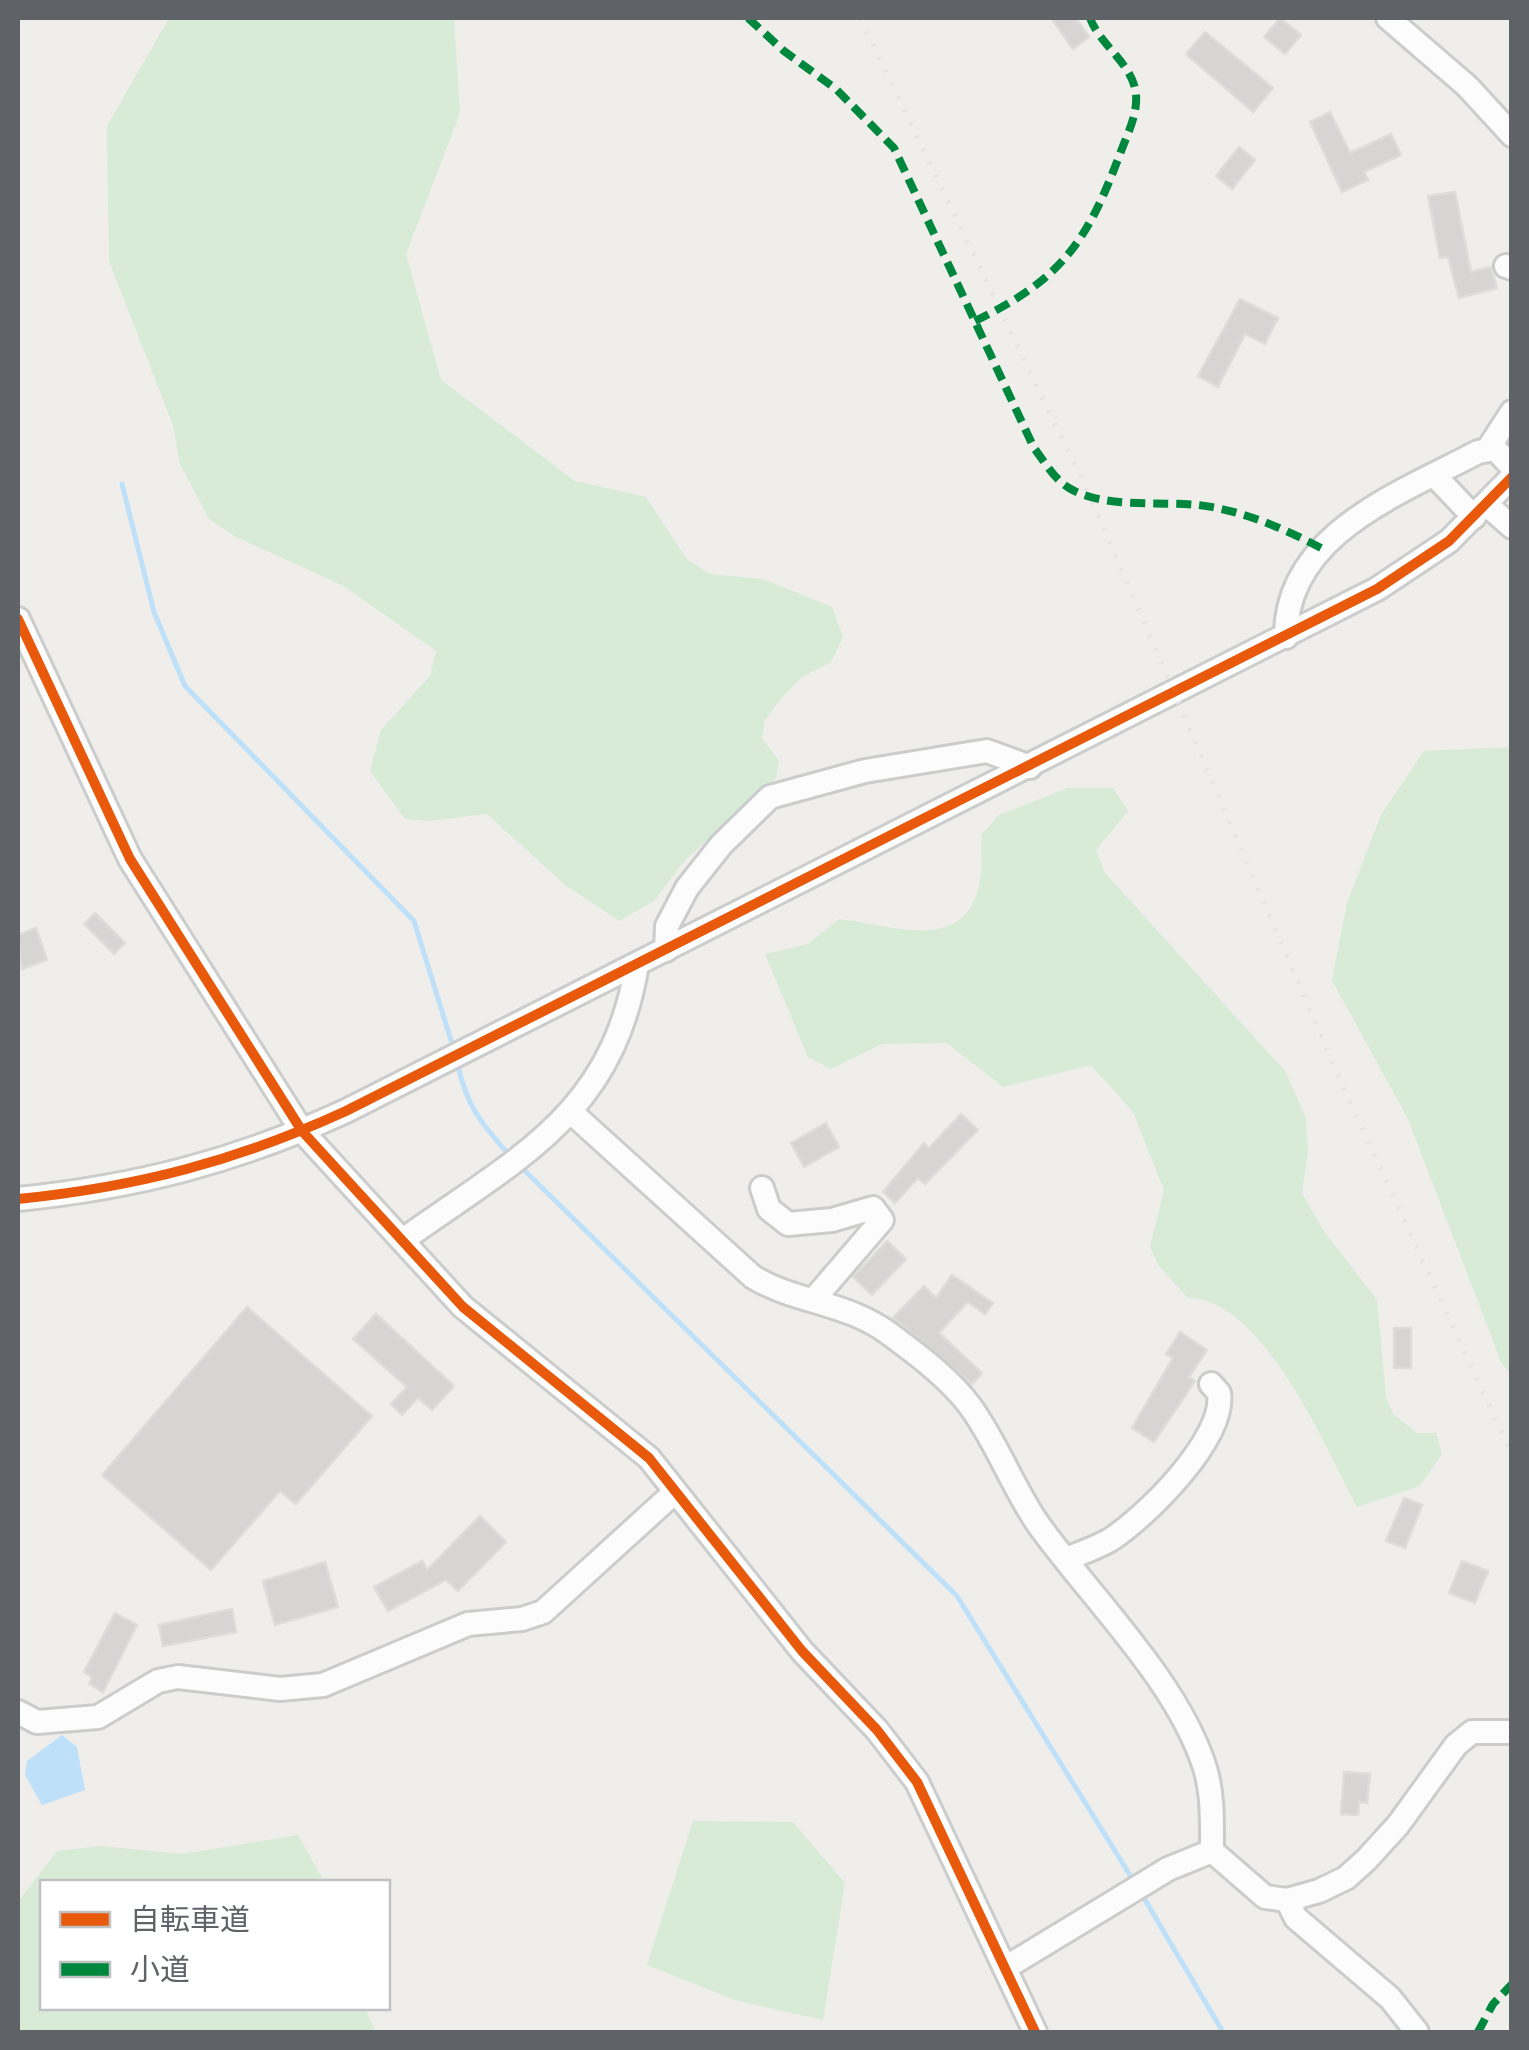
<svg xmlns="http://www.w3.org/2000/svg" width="1529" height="2050" font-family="Barlow,'Noto Sans JP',sans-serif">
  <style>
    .green { fill: #d8ebd6 }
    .water { fill: #bfe0f9 }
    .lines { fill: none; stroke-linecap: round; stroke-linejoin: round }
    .stream { stroke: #bfe0f9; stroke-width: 5 }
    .building { fill: #d6d5d3; stroke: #deddd9; stroke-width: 2.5 }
    .minor-casing { stroke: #cbcccc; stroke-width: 28 }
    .minor { stroke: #fdfcfc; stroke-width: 22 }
    .rail { stroke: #e4e4e4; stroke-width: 5; stroke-dasharray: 2.5 12; stroke-linecap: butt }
    .quiet { stroke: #00873e; stroke-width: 8; stroke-dasharray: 15 8; stroke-linecap: butt }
    .cycleway-casing { stroke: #fff; stroke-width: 16 }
    .cycleway { stroke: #e8590c; stroke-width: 10 }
  </style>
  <rect width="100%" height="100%" fill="#efeeea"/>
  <g class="green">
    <path d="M169,18H454L460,113L406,254L441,380L575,481L646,497L686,558L709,574L763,579L832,607L843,637L831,662L802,677L784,695L765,720L762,738L779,761L776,778L685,860L654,901L619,921L565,885L487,814L429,821L405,819L370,771L381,730L430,676L436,651L342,585L236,537L209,519L180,464L173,425L109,261L107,126Z"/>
    <path d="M1511,747H1512L1511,1374L1502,1364L1408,1119L1332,980L1347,903L1381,815L1424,751Z"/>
    <path d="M1068,788H1113L1128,811L1096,850L1105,873L1285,1071L1306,1118L1308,1152L1302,1193L1323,1230L1377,1300L1386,1397L1393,1414L1417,1433H1436L1442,1454L1420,1486L1357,1507C1326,1449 1263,1298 1188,1298L1159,1266L1150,1247L1164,1190L1133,1112L1091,1065L1003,1087L947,1043L882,1044L831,1069L808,1057L765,954L808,944L839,919C892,924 971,959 981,874C982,862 981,847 982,834L999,815Z"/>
    <path d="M693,1821L793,1822L845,1883L823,2020L735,2000L647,1965Z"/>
    <path d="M298,1835L324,1882H42V2008H365L376,2032H18V1902L57,1851L101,1846L182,1854Z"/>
  </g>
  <path class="water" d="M62,1735L77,1747L85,1790L42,1805L25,1775L27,1761Z"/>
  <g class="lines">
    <g class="stream">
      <path d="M122,484L154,612L185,686L414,921L454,1050"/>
      <path d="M457,1061C466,1106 480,1122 511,1157"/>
      <path d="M519,1165L957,1596L1133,1880"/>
      <path d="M1141,1893L1223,2032"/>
    </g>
  </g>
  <g class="building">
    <path d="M1051,18H1076L1089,37L1073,49Z"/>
    <path d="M1280,18L1301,35L1285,54L1264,37Z"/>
    <path d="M1205,32L1273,88L1253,112L1186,54Z"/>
    <path d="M1330,112L1350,153L1391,134L1401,155L1364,172L1368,180L1342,192L1310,122Z"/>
    <path d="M1239,147L1255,160L1232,189L1216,176Z"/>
    <path d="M1455,192L1471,272L1491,267L1497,288L1459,298L1448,257L1440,258L1428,196Z"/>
    <path d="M1240,299L1278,318L1265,344L1245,334L1218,387L1198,376Z"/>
    <path d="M95,913L125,943L114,954L84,924Z"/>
    <path d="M36,928L47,960L22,969L18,935Z"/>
    <path d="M961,1114L978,1130L925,1184L918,1178L895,1203L883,1192L924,1143L929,1148Z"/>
    <path d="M826,1123L839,1147L804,1167L791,1143Z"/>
    <path d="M887,1241L906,1259L872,1295L853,1277Z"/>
    <path d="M952,1275L993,1303L985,1314L968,1302L939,1333L982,1373L972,1384L893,1318L924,1286L936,1298Z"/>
    <path d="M247,1307L372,1416L296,1504L280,1491L211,1570L102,1475Z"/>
    <path d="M376,1314L454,1386L432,1410L418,1398L402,1415L391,1404L407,1387L353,1339Z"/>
    <rect x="1394" y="1328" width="17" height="40"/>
    <path d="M1180,1332L1207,1350L1189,1377L1195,1381L1154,1442L1132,1428L1173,1358L1166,1354Z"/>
    <path d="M1404,1498L1422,1505L1405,1548L1386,1541Z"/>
    <path d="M480,1516L506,1542L458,1591L446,1580L388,1611L374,1587L422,1561L427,1570Z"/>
    <path d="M1462,1561L1488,1571L1475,1603L1449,1593Z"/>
    <path d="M325,1562L338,1607L275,1625L263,1581Z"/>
    <path d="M232,1609L236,1632L163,1646L159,1625Z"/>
    <path d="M115,1613L137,1625L103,1692L89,1684L92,1677L84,1672Z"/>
    <path d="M1344,1772L1370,1774L1367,1803L1359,1802L1358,1815L1341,1814Z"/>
  </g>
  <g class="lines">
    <defs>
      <g id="minor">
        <path d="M1388,18L1467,86L1512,135"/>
        <path d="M1506,266L1512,268"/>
        <path d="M1488,449L1512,412"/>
        <path d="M1435,476L1474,517"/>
        <path d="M1487,505L1512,527"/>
        <path d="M18,619L130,859L302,1131L463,1307L649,1458L802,1651L877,1730L917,1782L1035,2032"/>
        <path d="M1286,637C1285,534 1401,493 1478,452L1495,449L1512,467"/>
        <path d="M666,950L667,926L687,888L721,845L770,797L865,771L987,751L1030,767"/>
        <path d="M572,1113L753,1277C796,1303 848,1302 891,1335C918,1355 950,1379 970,1406C997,1443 1012,1486 1038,1524C1091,1598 1177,1680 1205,1768C1213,1794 1212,1823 1212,1851"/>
        <path d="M762,1188L769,1209L788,1224L832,1220L873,1208L882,1220L815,1298"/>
        <path d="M18,1199C137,1187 237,1161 346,1111L1377,589L1449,541L1512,477"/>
        <path d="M403,1240C517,1158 613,1115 637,964"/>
        <path d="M1066,1559C1081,1553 1096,1548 1110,1540C1146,1517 1226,1438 1219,1393L1211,1384"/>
        <path d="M18,1712L37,1722L98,1717L158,1681L178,1677L280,1689L323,1685L468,1624L522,1619L543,1612L675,1492"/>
        <path d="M1287,1900L1296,1918L1390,1998L1417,2032"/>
        <path d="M1005,1968L1168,1869L1212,1851L1265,1897L1287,1900L1319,1891L1346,1878L1366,1860L1398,1825L1456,1745L1472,1732H1512"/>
      </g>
    </defs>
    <use href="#minor" class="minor-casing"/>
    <use href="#minor" class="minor"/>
    <path class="rail" d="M860,18L1092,501L1343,1087L1512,1455"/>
    <g class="quiet">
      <path d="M748,18L784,51L836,89L894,148L1034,448C1044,461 1054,479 1069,488C1104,509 1159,501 1198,505C1241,510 1283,528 1321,548"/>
      <path d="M975,321C1062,279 1087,242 1120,154C1128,132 1140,111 1135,88C1129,62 1099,43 1090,18"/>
      <path d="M1478,2032L1493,2004L1512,1984"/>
    </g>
    <defs>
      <g id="cycleway">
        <path d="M18,619L130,859L302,1131L463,1307L649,1458L802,1651L877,1730L917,1782L1035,2032"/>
        <path d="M18,1199C137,1187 237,1161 346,1111L1377,589L1449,541L1512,477"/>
      </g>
    </defs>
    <use href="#cycleway" class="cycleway-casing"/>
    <use href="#cycleway" class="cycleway"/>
  </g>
  <rect width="1529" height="2050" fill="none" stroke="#5f6368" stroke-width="40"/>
  <rect x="40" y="1880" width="350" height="130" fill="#ffffff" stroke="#bfc1c3" stroke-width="2.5"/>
  <rect x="60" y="1912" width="50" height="15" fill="#e8590c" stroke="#bfc1c3" stroke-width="2.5"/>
  <text x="130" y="1930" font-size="30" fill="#5f6368">自転車道</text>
  <rect x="60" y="1962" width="50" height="15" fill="#00873e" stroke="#bfc1c3" stroke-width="2.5"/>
  <text x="130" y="1980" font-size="30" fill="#5f6368">小道</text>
</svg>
